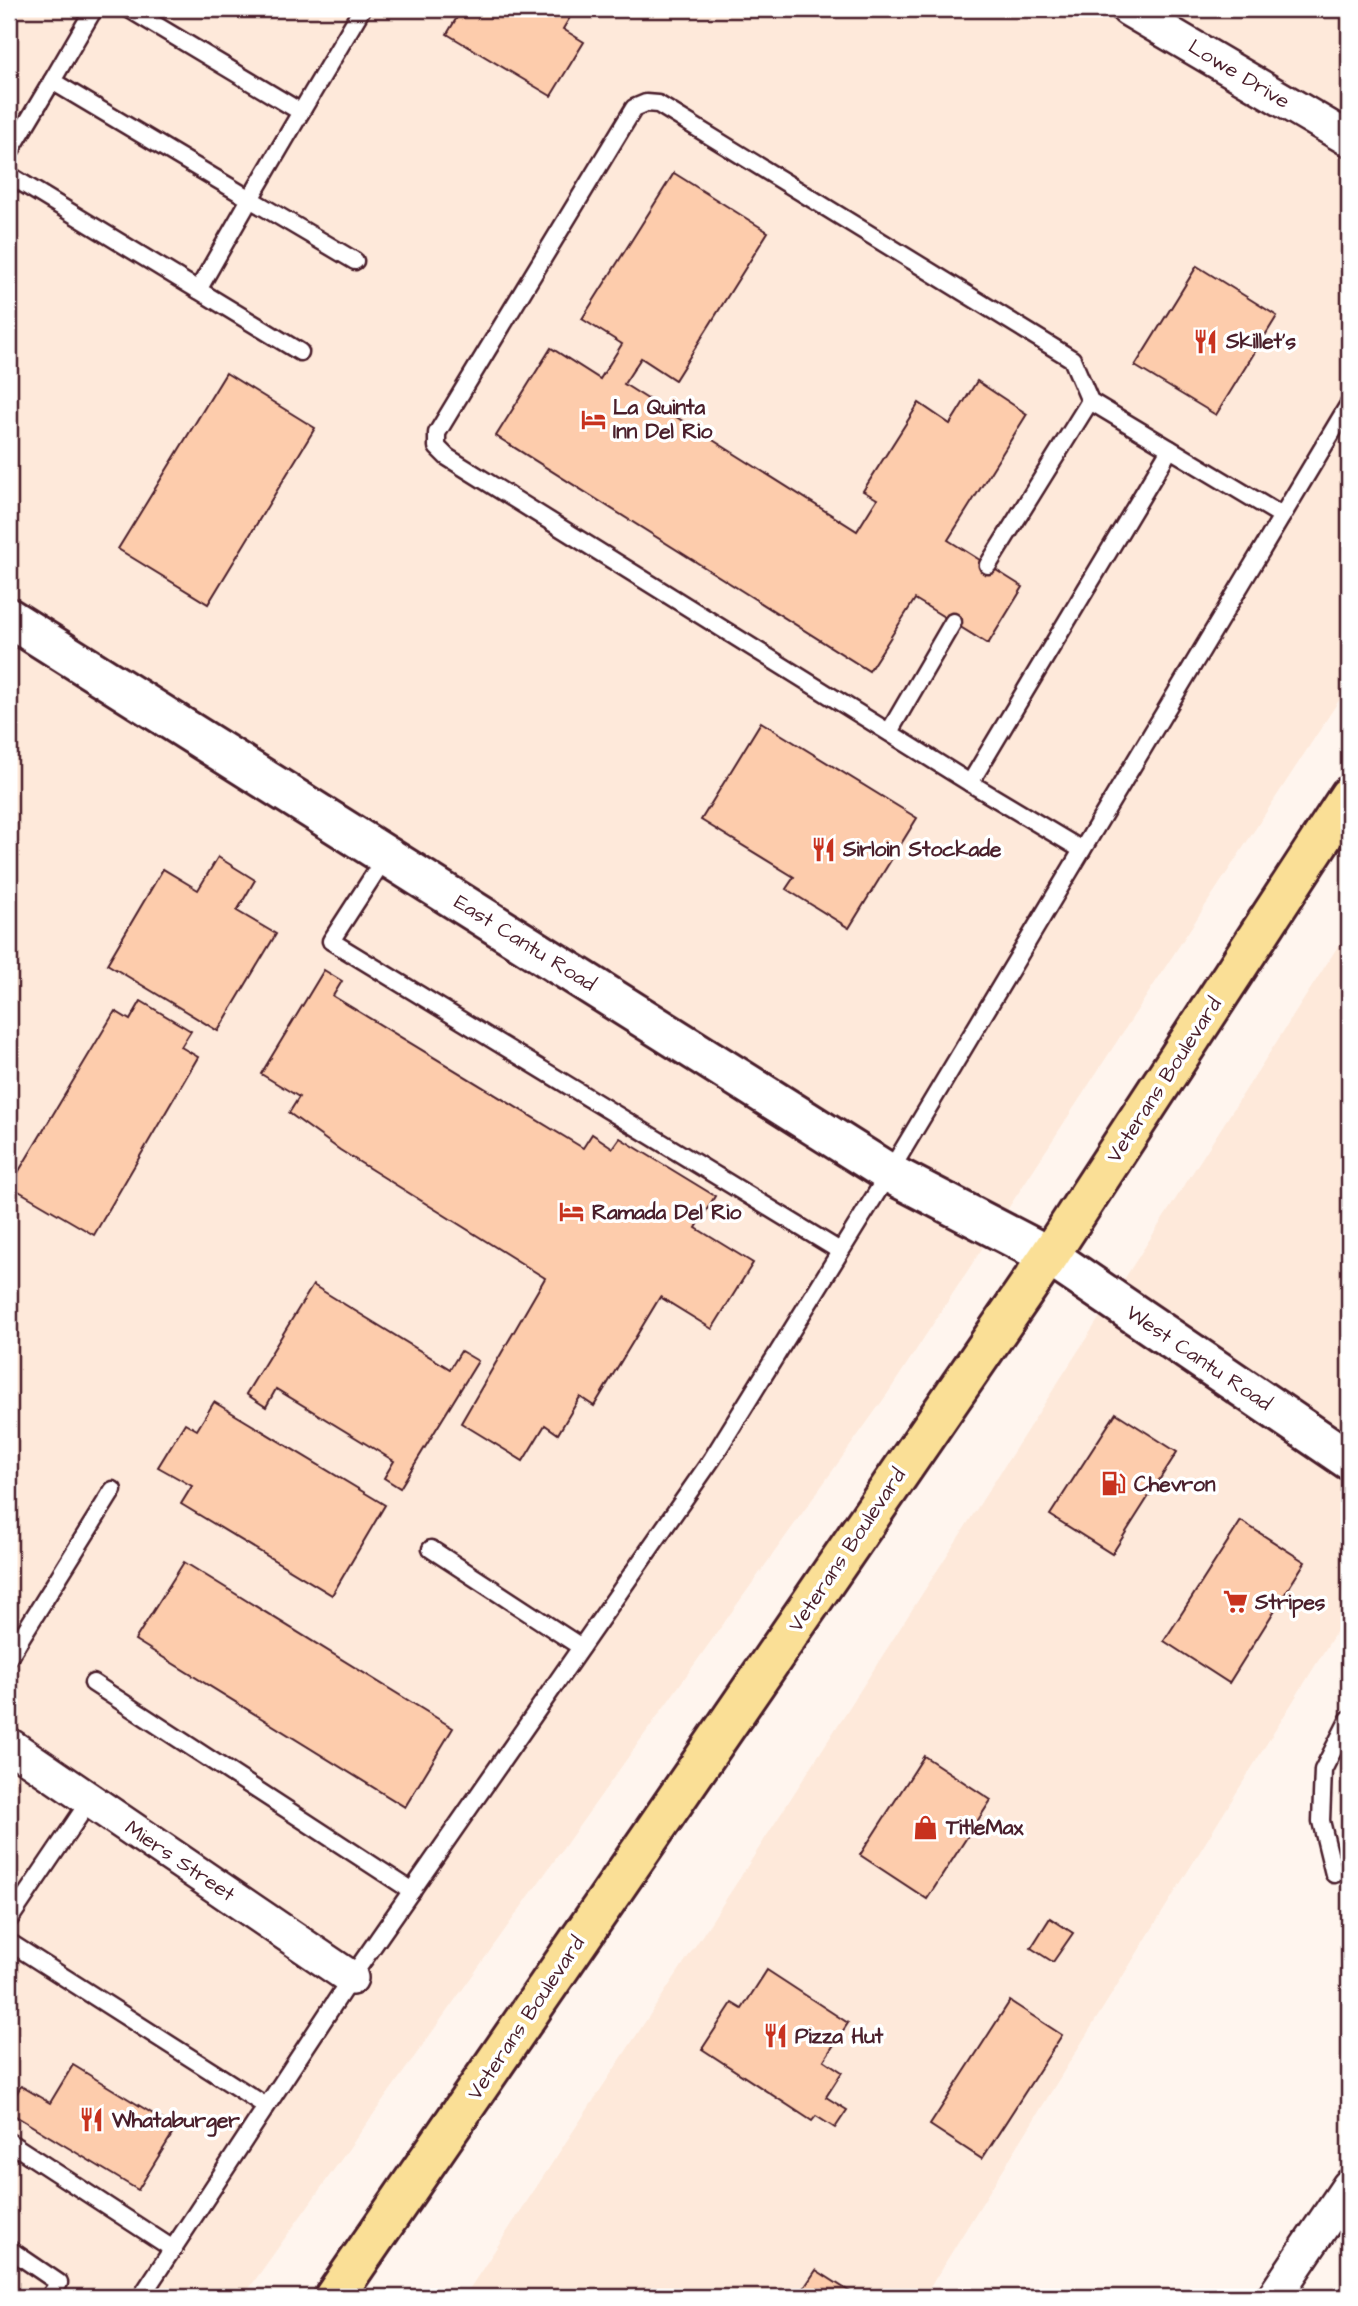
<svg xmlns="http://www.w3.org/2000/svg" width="1358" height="2306" font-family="'Architects Daughter',sans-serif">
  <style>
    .built { fill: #fee9da }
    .building { fill: #fdccac; stroke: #4a1f2b; stroke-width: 2 }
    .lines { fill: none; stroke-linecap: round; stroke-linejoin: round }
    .lane-casing { stroke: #4a1f2b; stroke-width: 21 }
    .street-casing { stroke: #4a1f2b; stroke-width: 38 }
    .secondary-casing { stroke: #4a1f2b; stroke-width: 44 }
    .primary-casing { stroke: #4a1f2b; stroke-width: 44 }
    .lane { stroke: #fff; stroke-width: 16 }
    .street { stroke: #fff; stroke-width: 33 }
    .secondary { stroke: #fff; stroke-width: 38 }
    .primary { stroke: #fadf96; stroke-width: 38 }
    .labels { text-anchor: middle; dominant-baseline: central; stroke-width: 7; stroke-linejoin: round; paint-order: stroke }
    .street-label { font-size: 21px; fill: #4a1f2b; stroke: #fff }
    .poi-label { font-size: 21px; font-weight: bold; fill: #4a1f2b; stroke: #fff; text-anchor: start }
  </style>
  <rect width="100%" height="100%" fill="#fff5ee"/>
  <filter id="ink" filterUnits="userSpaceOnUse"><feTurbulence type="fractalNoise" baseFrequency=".0143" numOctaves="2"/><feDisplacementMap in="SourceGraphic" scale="14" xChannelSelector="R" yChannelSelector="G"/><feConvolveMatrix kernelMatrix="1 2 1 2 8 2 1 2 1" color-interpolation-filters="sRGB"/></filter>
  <g filter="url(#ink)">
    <g class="built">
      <path d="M9,9H1349V685L888,1393L243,2297H9Z"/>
      <path d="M1349,929V1611L924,2297H464L734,1887Z"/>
    </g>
    <g class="building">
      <path d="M462,9H575L563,29L584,42L551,96L447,34Z"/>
      <path d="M674,173L768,232L675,380L641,358L624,384L857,531L877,499L863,491L919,403L950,424L977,381L1027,414L948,540L1023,587L988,644L915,599L869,671L496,436L551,348L600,379L622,344L582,319Z"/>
      <path d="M1197,266L1277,316L1216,415L1135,366Z"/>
      <path d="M226,373L315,428L208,604L118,549Z"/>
      <path d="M761,722L917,818L849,928L786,889L794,877L701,820Z"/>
      <path d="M218,857L255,880L237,911L276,934L218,1031L107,964L163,869L198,890Z"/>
      <path d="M324,970L342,981L333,996L583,1148L592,1134L613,1148L620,1138L715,1196L696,1228L753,1263L712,1329L660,1297L594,1406L580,1397L558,1434L545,1425L523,1461L461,1423L545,1278L340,1150L289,1113L299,1097L261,1074Z"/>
      <path d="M141,1001L191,1031L181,1047L198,1057L94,1235L10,1186L115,1011L130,1020Z"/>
      <path d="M313,1285L450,1369L461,1351L478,1361L400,1488L384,1478L394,1461L276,1389L266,1407L246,1394Z"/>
      <path d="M214,1402L385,1505L332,1595L181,1504L192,1486L158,1467L185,1423L197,1430Z"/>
      <path d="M1116,1413L1177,1452L1112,1554L1050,1515Z"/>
      <path d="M1241,1521L1305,1562L1229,1683L1164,1641Z"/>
      <path d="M184,1562L453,1728L405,1807L135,1640Z"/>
      <path d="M924,1756L991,1800L927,1899L860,1855Z"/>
      <path d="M1050,1918L1073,1933L1053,1962L1031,1948Z"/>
      <path d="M767,1970L848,2023L824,2060L842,2072L826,2097L847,2110L835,2128L816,2116L812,2121L702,2049L732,2003L742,2009Z"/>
      <path d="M1010,2001L1062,2035L982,2159L930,2125Z"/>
      <path d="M73,2065L176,2128L138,2190L9,2112V2106L21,2086L50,2103Z"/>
      <path d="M816,2270L858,2297H798Z"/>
    </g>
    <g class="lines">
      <defs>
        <g id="lane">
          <path d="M94,9L52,81L250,199L198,290"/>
          <path d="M129,9L301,112L362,9"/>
          <path d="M301,112L250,199L355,261"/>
          <path d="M9,153L52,81"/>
          <path d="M9,175L300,352"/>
          <path d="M988,565L1090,401"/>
          <path d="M889,732L953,622"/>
          <path d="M970,783L1170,449"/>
          <path d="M1082,850L970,783L447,457L437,447V433L634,108L646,103L658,104L1072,359L1090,401L1282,516"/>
          <path d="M386,856L331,941L840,1251"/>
          <path d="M431,1549L581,1647"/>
          <path d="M9,1657L113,1490"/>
          <path d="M93,1683L412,1891"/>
          <path d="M1334,1874L1321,1821L1323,1770L1349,1719"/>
          <path d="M9,1920L90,1800"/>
          <path d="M9,1942L266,2106"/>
          <path d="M9,2142L173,2249"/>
          <path d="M9,2249L59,2283L49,2297"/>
          <path d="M141,2297L351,1978L712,1459L889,1173L1349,404"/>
        </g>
        <g id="street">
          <path d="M1128,9L1349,139"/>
          <path d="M9,1745L351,1978"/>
          <path d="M1274,2297L1349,2186"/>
        </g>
        <path id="secondary" d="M9,618L889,1173L1049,1256L1349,1460"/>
        <path id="primary" d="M334,2297L1049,1256L1349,796"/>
      </defs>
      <use href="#lane" class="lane-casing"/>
      <use href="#street" class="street-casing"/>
      <use href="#secondary" class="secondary-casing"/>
      <use href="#primary" class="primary-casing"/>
      <use href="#lane" class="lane"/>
      <use href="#street" class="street"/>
      <use href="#secondary" class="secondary"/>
      <use href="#primary" class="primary"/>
    </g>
  </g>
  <defs>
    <symbol id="restaurant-bare" viewBox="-9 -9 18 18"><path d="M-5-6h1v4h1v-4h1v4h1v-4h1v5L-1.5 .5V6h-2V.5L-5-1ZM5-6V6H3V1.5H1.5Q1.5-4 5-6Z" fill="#c8321e" stroke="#fff" stroke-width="2.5" paint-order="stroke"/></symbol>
    <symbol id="hotel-bare" viewBox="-9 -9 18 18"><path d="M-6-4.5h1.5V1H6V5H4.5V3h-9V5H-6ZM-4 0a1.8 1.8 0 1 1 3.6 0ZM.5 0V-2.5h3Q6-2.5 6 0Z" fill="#c8321e" stroke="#fff" stroke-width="2.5" paint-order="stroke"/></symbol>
    <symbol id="fuel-bare" viewBox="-9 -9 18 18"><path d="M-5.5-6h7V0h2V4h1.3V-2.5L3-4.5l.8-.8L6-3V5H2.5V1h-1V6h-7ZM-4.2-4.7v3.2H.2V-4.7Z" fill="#c8321e" stroke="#fff" stroke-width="2.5" paint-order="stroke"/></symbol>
    <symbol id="supermarket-bare" viewBox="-9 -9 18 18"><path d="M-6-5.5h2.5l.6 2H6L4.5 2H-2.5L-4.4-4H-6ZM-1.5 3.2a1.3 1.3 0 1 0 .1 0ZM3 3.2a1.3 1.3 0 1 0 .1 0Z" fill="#c8321e" stroke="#fff" stroke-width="2.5" paint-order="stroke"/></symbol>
    <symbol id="shop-bare" viewBox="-9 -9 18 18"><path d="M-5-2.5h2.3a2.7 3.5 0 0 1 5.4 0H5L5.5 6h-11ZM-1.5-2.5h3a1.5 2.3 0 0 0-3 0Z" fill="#c8321e" stroke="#fff" stroke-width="2.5" paint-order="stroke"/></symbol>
  </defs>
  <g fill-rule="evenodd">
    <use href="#restaurant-bare" x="1188" y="324" width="35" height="35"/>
    <use href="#hotel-bare" x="576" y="402" width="35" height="35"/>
    <use href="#restaurant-bare" x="806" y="832" width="35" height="35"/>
    <use href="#hotel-bare" x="554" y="1194" width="35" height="35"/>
    <use href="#fuel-bare" x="1096" y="1466" width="35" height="35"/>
    <use href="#supermarket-bare" x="1218" y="1584" width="35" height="35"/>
    <use href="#shop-bare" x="908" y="1810" width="35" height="35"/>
    <use href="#restaurant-bare" x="758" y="2018" width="35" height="35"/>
    <use href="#restaurant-bare" x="74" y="2102" width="35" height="35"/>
  </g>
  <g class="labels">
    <g class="street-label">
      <text transform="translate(1239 74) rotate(31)">Lowe Drive</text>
      <text transform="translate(525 943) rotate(32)">East Cantu Road</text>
      <text transform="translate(1164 1080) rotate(-57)">Veterans Boulevard</text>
      <text transform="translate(1199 1358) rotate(34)">West Cantu Road</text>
      <text transform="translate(847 1550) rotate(-56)">Veterans Boulevard</text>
      <text transform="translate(180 1861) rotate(34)">Miers Street</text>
      <text transform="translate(526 2018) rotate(-56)">Veterans Boulevard</text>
    </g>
    <g class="poi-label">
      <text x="1226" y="341">Skillet's</text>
      <text x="613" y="407">La Quinta<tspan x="613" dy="24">Inn Del Rio</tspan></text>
      <text x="843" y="849">Sirloin Stockade</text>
      <text x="592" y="1212">Ramada Del Rio</text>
      <text x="1134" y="1484">Chevron</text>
      <text x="1255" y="1602">Stripes</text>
      <text x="946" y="1827">TitleMax</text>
      <text x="795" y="2036">Pizza Hut</text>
      <text x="112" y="2120">Whataburger</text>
    </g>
  </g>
  <rect width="1358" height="2306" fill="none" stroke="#fff" stroke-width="35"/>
  <rect x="18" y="18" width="1323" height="2271" fill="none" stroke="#4a1f2b" stroke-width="2.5" filter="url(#ink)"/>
</svg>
